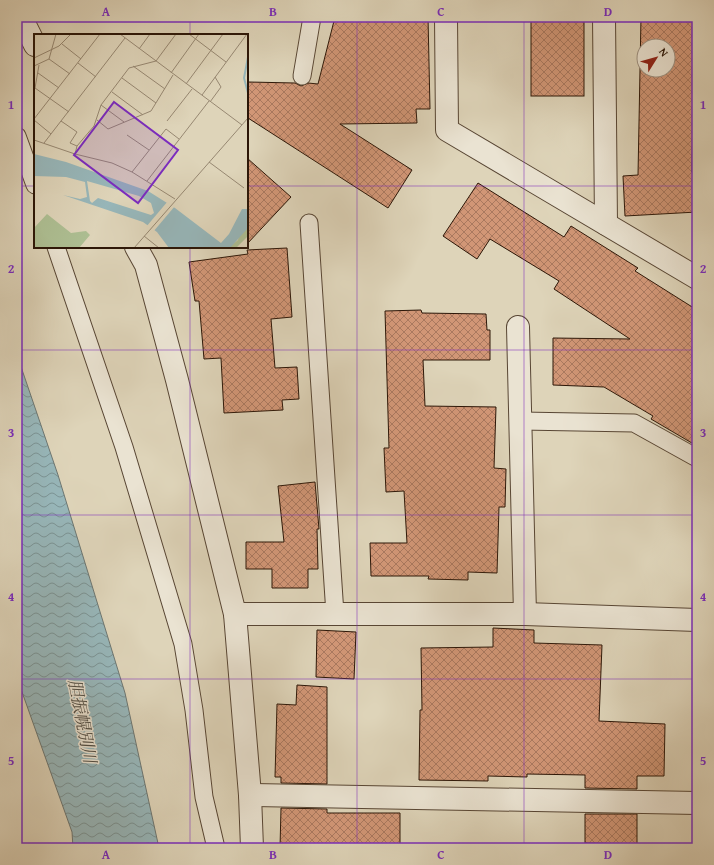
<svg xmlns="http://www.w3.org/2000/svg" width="714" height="865" font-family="'Gentium Book Plus','Noto Serif JP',serif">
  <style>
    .water { fill: url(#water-waves); stroke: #6c7672 }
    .building { fill: url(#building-cross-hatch); stroke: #2c1607; fill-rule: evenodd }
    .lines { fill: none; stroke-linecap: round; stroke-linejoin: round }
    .lane-casing { stroke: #584634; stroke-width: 19 }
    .street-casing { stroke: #584634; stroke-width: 24 }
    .lane { stroke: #eae3d2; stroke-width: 17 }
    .street { stroke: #eae3d2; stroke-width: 22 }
    .grid { fill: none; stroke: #7b2cbf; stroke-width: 1; stroke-opacity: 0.55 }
    .labels { text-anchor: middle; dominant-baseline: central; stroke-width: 3; stroke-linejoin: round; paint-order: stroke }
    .water-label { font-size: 17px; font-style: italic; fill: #514e45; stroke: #eae3d2 }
    .inset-river { fill: none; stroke: #97b6b9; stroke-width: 2 }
    .inset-road { fill: none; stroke: #978872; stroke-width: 1 }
    .view { fill: #7b2cbf; fill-opacity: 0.15; stroke: #7b2cbf; stroke-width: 2 }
    .inset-edge { fill: none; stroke: #2c1607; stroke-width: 2 }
    .neatline { fill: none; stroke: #7b2cbf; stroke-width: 1.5 }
    .grid-label { font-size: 13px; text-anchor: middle; font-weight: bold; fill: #7b2cbf }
  </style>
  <defs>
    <pattern id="water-waves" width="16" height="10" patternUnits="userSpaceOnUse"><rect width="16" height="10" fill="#97b6b9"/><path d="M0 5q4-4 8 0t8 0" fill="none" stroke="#7b9394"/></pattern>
    <pattern id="building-cross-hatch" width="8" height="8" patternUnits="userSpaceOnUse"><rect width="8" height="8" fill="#d19676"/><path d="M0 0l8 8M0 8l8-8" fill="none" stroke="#aa795f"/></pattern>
  </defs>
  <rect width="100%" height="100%" fill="#ded4b9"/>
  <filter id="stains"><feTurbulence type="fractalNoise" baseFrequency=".005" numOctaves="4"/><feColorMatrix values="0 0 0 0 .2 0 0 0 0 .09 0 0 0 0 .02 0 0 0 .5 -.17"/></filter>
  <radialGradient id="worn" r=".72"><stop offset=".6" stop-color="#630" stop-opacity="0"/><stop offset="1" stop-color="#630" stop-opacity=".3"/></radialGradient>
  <path class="water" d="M17,355L58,475L125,693L159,848H73L72,832L17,678Z"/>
  <g class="building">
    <path d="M335,17H428L430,109H416L417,123L340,124L412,170L388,208L248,118V82L295,83L301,86L308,83L318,84Z"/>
    <rect x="531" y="17" width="53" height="79"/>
    <path d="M641,17H694L696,90H693L692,172H695L697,212L625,216L623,176L638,175ZM644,46H668V70H644Z"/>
    <path d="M247,158L291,197L247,244Z"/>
    <path d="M478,183L564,237L571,226L638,268L635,271L697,310V446L651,419L653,416L604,387L553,385V338L630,339L554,289L559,281L490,239L477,259L443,236Z"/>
    <path d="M287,248L292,317L271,319L275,368L297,367L299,399L282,400L283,410L224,413L221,358L204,359L199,301H195L189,262L248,254L247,250Z"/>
    <path d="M421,310L422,313L486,314L487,330H490V360H423L425,406L496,407L494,468L506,469L505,507H499L497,573L468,572V580L428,579L429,576H371L370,543H407L404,491L386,492L384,448H389L385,311Z"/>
    <path d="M315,482L319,529H317L318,569H308V588H272V569H246V542H284L278,486Z"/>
    <path d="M493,628L534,630V643L602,645L599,721L665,724L664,776H637V789L585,788V775L527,774V777L488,776V781L419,780L420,710H422L421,648L493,647Z"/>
    <path d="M317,630L356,632L354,679L316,677Z"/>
    <path d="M297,685L327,687V784L281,783V777H275L277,704L296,705Z"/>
    <path d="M281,808L327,809V813H400V848H280Z"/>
    <path d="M585,814H637V844L585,843Z"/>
  </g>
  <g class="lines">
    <defs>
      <g id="lane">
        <path d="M302,76L312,17"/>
        <path d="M17,136L35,185"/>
        <path d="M309,223L335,614"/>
        <path d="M56,247L124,447L183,644L194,710L204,797L216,848"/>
        <path d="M521,421L634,423L697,458"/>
      </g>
      <g id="street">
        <path d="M21,17L35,45"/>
        <path d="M446,17L447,130L697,278"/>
        <path d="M604,17L606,224"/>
        <path d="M136,247L146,265L177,380L235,614L250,795L252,848"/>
        <path d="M518,327L525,614"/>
        <path d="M235,614H525L697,620"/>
        <path d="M250,795L697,803"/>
      </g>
    </defs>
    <use href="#lane" class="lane-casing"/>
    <use href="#street" class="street-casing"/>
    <use href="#lane" class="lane"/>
    <use href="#street" class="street"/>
  </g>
  <path class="grid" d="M190,17V35M357,17V848M524,17V848M17,186H35M247,186H697M190,247V848M17,350H697M17,515H697M17,679H697"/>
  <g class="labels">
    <g class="water-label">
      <text transform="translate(83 721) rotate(79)">胆振幌別川</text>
    </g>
  </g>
  <g transform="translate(34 34)">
    <rect width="214" height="214" fill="#ded4b9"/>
    <path d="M214,190V202L202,214H194L204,206L205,200Z" fill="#adbe92"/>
    <path d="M13,180L37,199L52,197L56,201L45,214H0V194Z" fill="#adbe92"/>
    <path d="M0,120L32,128L114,157L141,174L187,209L195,200L208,175H214L213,195L196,214H135L123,198L109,188L29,161L46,165L53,163L51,148L32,143L0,142ZM53,147L105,162L117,169L120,179L117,181L64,164L58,169L56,167Z" fill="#97b6b9" fill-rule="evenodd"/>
    <path d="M134,167L141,172L119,198L112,193Z" fill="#ded4b9"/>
    <path class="inset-river" d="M214,23L210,44L214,59"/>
    <path class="inset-road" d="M86,0L208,91M155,0L192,28M28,10L47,25M105,15L116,0M0,24L25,12L37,0M15,25L36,40M44,29L62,43M5,31L1,54L35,78M0,32L15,25L22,0M99,32L131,55M4,39L25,54M137,39L165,0M88,44L122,69M152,50L189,0M78,58L109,81M168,61L213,0M176,68L187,53L181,43M67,71L90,88M0,85L66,0M0,86L17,100M63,86L74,95L117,77L139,41M27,87L43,98L36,109L43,112M133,87L158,55M93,101L115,116M0,106L41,120L78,129L98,138L141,165M10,109L91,4M41,120L43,112L60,92L67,71L95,34L122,27L142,0M175,128L210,154M98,138L132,95L145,105M113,147L175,67M110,202L125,214M100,214L214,84"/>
    <path class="view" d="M80,68L144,116L104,169L40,121Z"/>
    <rect width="214" height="214" class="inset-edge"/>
  </g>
  <rect width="714" height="865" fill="none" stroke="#ded4b9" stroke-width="44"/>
  <g transform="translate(656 58) rotate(53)"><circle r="19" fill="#eae3d2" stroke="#9e9181"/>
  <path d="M0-3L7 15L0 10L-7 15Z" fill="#8f2418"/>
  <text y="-6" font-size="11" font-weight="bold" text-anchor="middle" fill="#2c1607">N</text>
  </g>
  <rect x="22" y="22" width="670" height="821" class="neatline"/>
  <g class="grid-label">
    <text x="106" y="16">A</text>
    <text x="273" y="16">B</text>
    <text x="441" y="16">C</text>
    <text x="608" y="16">D</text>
    <text x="11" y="109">1</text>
    <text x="703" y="109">1</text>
    <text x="11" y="273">2</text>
    <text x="703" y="273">2</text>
    <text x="11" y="437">3</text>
    <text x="703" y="437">3</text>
    <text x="11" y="601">4</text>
    <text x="703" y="601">4</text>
    <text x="11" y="765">5</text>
    <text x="703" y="765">5</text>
    <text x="106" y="859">A</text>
    <text x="273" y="859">B</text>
    <text x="441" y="859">C</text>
    <text x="608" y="859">D</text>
  </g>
  <rect width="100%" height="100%" filter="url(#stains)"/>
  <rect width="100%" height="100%" fill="url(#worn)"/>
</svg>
